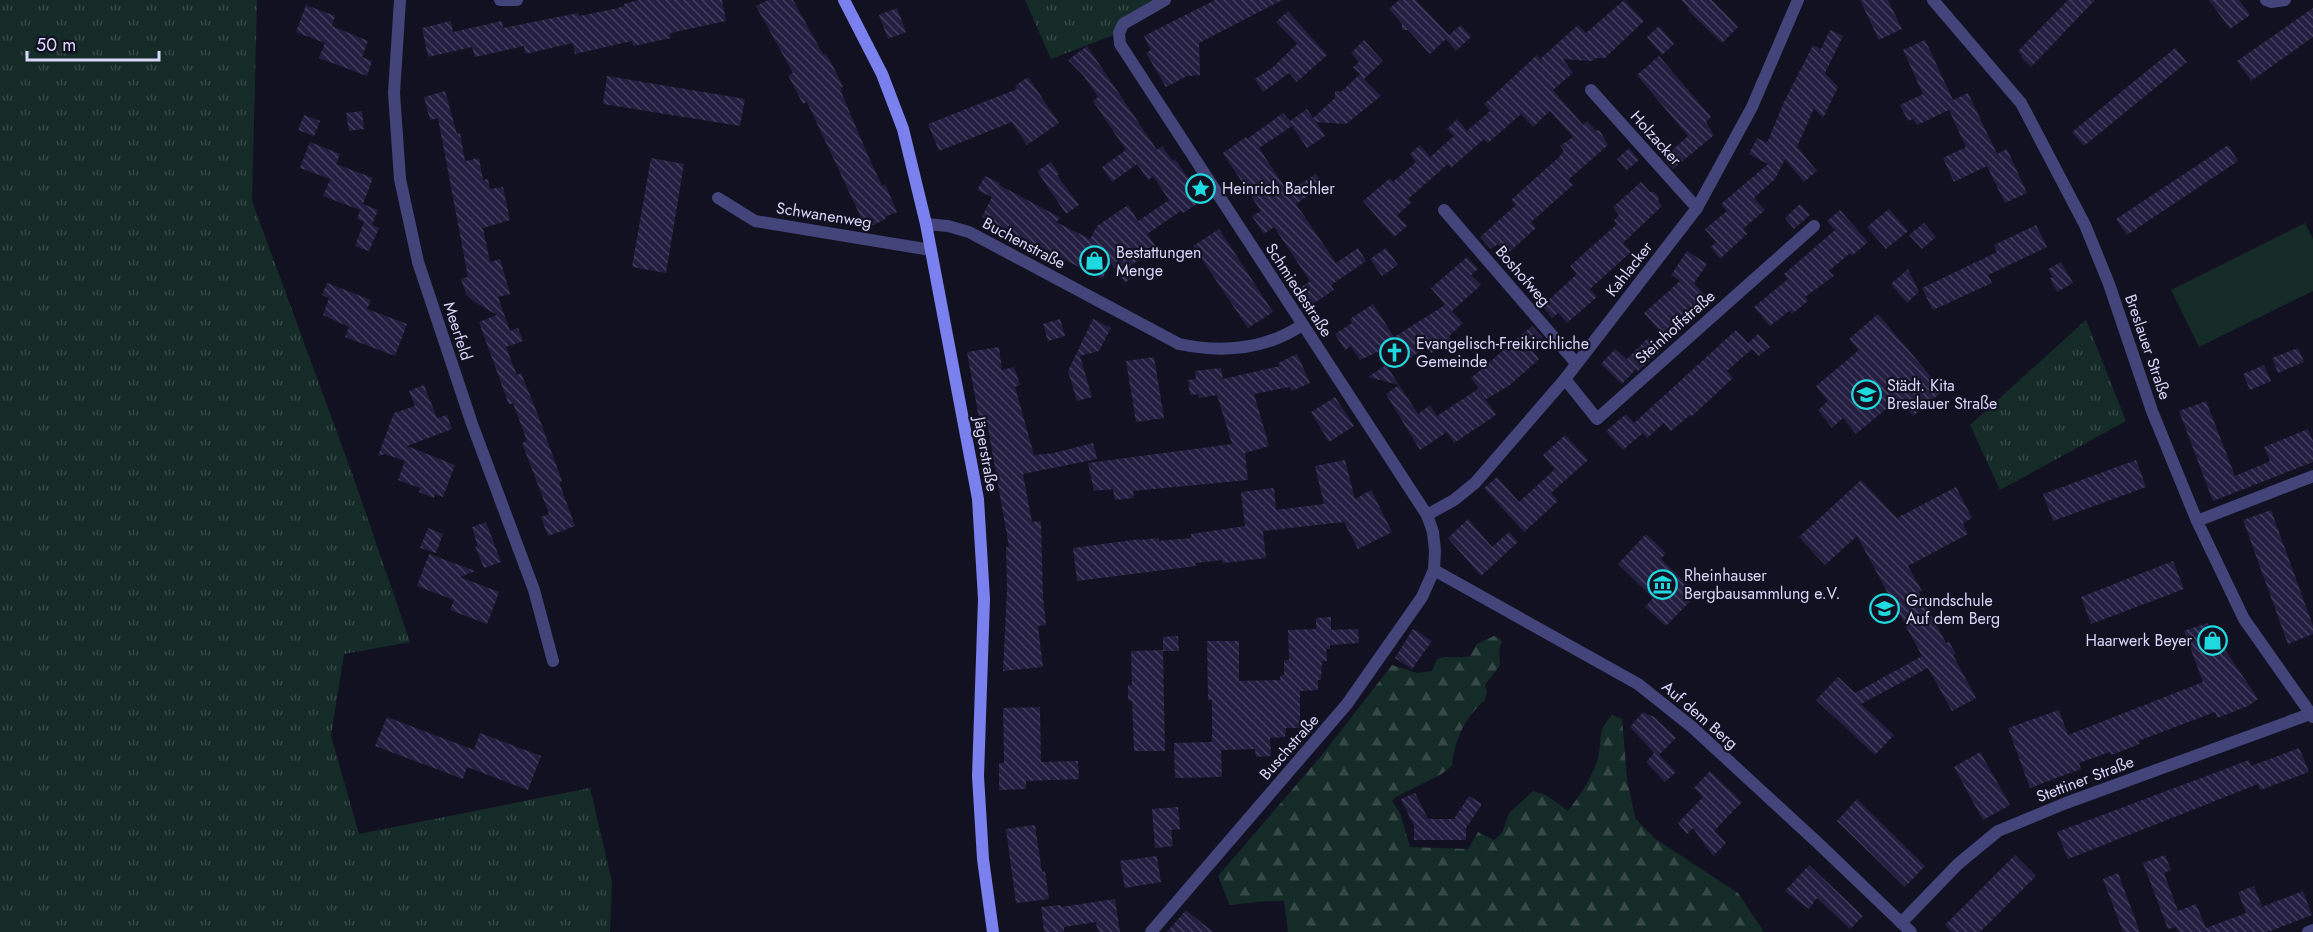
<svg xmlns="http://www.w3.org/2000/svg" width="2313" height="932" font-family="Jost,sans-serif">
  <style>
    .grass { fill: #152b28 }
    .forest { fill: url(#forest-firs) }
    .park { fill: url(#park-tufts) }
    .building { fill: url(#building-back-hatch) }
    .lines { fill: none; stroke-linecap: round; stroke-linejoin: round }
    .street { stroke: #42447a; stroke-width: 12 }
    .secondary { stroke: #7a80ed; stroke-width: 12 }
    .labels { text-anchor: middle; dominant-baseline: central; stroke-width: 4.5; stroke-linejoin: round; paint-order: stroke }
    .street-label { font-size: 16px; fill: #d8d7fa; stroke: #121122 }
    .poi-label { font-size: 16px; fill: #d8d7fa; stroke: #121122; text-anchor: start }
  </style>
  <defs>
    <pattern id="forest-firs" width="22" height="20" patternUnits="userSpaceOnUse" patternTransform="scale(1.5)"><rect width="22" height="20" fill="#152b28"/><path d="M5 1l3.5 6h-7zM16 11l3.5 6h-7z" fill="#364948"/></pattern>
    <pattern id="park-tufts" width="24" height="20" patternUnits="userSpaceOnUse" patternTransform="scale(1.5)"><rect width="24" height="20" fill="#152b28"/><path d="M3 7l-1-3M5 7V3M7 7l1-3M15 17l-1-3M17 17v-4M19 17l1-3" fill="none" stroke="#364948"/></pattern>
    <pattern id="building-back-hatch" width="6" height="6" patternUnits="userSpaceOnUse" patternTransform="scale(1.5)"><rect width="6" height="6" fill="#241f40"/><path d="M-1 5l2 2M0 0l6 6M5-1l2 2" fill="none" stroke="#433f5c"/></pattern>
  </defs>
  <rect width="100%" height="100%" fill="#121122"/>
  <path class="grass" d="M2305,223L2313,239V291L2199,347L2171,290Z"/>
  <path class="forest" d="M1494,636L1499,638L1502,642L1499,649L1500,665L1485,685L1487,691L1485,700C1465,717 1454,740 1452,766L1440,775L1396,797L1392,801L1400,813L1410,847L1468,849L1478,832L1494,840L1502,833L1509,813L1533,791L1546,795L1568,811C1581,794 1592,778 1598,758C1603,737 1596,733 1612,715L1622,719L1627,779L1635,818L1654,838L1738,893L1764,932H1288L1284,901H1266L1230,905L1218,876L1322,755L1392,665L1417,673L1432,671L1437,659C1448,655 1458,659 1470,656L1477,644Z"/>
  <g class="park">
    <path d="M0,0H257L252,201L353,476L410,642L344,654L331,736L359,834L590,788L612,882L610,932H0Z"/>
    <path d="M1025,0H1167L1119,33L1051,59Z"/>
    <path d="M2086,320L2126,421L2000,490L1970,425Z"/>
  </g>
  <g class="building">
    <path d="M639,0H722L726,21L670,33L671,38L633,46L632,41L575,54L573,43L525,54L524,46L475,57L472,47L428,57L422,28L451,21L453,32L502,21L503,28L578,13L579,16L585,15L618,8L624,6V4Z"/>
    <path d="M768,0H793L820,49L824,55L826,54L833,66L843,87L841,88L842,94L869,158L882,186L885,184L897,212L885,217L886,219L871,226L870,224L865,226L807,102L803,104L788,75L793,73L756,6Z"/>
    <path d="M1215,0H1282L1199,43L1200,75L1187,76L1166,87L1146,53L1151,50L1144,36Z"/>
    <path d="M1399,0H1416L1449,35L1461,25L1471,37L1456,51L1446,39L1430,54L1408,30H1402V24L1389,9Z"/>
    <path d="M1624,0L1644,21L1605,58H1596L1592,61L1563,59L1573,73L1553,90L1583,125L1587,121L1595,130L1600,131L1608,145L1568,180L1573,185L1531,222L1536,228L1507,254L1498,244L1491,249L1480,237L1516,205L1511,200L1559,157L1564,151L1560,146L1573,137L1550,111L1533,127L1521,114L1488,143L1484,139L1451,168L1448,164L1408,199L1412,202L1397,215L1407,226L1394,237L1363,201L1390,178L1393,182L1416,162L1410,154L1420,145L1430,157L1454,136L1447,129L1457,119L1467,131L1490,111L1484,104L1537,55L1540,59L1578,25L1586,33Z"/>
    <path d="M1681,0H1712L1738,27L1722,43L1695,17L1688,10L1689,8Z"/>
    <path d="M1860,0H1888L1902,29L1879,40Z"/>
    <path d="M2068,0H2095L2031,67L2021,57L2022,55L2018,51Z"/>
    <path d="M2209,0H2239L2250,15L2230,29Z"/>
    <path d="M306,5L335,16L332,26L368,41L362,57L372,61L367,76L319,58L325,43L296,32Z"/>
    <path d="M897,8L906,32L888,39L879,15Z"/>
    <path d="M2313,8V37L2251,81L2237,61Z"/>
    <path d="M1288,11L1327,55L1297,82L1289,73L1263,92L1255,79L1273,67L1297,44L1276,22Z"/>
    <path d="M1659,26L1674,44L1662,55L1647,37Z"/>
    <path d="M1830,30L1843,36L1825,73L1838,87L1823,118L1814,108L1797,147L1817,171L1804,182L1785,159L1775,179L1754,198L1765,210L1743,229L1747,234L1720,259L1711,247L1716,242L1705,229L1727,211L1721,204L1768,164L1749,154L1757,138L1767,143L1784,102L1813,45L1821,49Z"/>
    <path d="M1364,40L1383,61L1364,79L1381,96L1346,124L1316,122L1325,136L1307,148L1292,126L1259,148L1288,192L1316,174L1323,185L1296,204L1336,263L1358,248L1366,261L1331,285L1334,290L1311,305L1300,288L1310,281L1274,227L1264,234L1252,216L1261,211L1223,153L1246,137L1247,139L1283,113L1290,121L1307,109L1313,118L1335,98V91H1342L1360,74L1353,67L1359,62L1351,53Z"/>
    <path d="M1925,40L1953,100L1968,93L1997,154L2007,149L2027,193L2005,203L1987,166L1954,182L1943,158L1966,147L1949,110L1917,125L1913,119L1908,121L1900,105L1923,94L1903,50Z"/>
    <path d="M1087,46L1157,150L1162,146L1173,161L1175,159L1203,200L1183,213L1181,211L1147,234L1157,248L1130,266L1136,274L1125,283L1111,263L1102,279L982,217L992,197L977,190L985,176L1000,183L999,185L1061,218L1056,222L1090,239L1097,226L1128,205L1138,221L1169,200L1153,176L1148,180L1137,164L1112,182L1102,167L1126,150L1093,101L1098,97L1083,75L1068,60Z"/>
    <path d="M2175,48L2187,62L2084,146L2072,132Z"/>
    <path d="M1659,56L1711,117L1706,122L1714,135L1673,169L1663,158L1688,136L1637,75Z"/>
    <path d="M607,76L745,99L740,126L603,104Z"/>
    <path d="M1028,77L1059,123L1027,145L1012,122L939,151L928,124L1017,89L1015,86Z"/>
    <path d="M445,91L457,134L460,133L465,161L479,158L483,180L488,179L490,189L503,187L510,220L483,228L490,262L500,259L510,294L498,297L510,331L518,328L523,341L506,347L517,375L521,373L538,415L562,481L559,482L575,526L548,536L541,517L549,514L522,443L527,441L513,403L509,405L479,322L497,315L473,301L466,294L461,279L468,277L438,118L430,120L424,97Z"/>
    <path d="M362,111L364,129L349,131L346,113Z"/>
    <path d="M304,115L320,121L314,136L298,130Z"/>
    <path d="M310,142L340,154L336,164L373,178L363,204L378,210L372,225L379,228L369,251L355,246L364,222L357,219L360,210L323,196L330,179L300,168Z"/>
    <path d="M2228,145L2238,161L2127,235L2116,219Z"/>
    <path d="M1629,148L1639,160L1627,170L1617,159Z"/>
    <path d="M651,158L684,164L666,273L632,267Z"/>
    <path d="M1051,162L1059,174L1057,175L1079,205L1066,214L1037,171Z"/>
    <path d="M1641,182L1650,192H1654L1659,197L1658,201L1662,206L1623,243L1631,252L1590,289L1597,297L1567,323L1558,313L1552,318L1542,306L1577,274L1570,266L1617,224L1614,220L1619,215L1613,207Z"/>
    <path d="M1800,204L1810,215L1794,229L1785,218Z"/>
    <path d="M1889,209L1908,231L1886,249L1867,227Z"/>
    <path d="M1840,210L1868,242L1852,256L1850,253L1829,271L1834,276L1805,297L1808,301L1792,314L1789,311L1770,326L1754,307L1788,279L1784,274L1835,230L1827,221Z"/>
    <path d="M1924,223L1936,237L1922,249L1909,235Z"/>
    <path d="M2036,225L2047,247L1988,275L1992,283L1933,310L1922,288L1997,252L1994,245Z"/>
    <path d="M1219,229L1273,312L1248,328L1193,246Z"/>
    <path d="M1386,248L1398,265L1382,276L1370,259Z"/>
    <path d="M1687,251L1707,264L1694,283L1710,301L1697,312L1695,310L1665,337L1644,313L1680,281L1671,275Z"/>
    <path d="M1467,257L1478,269L1471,275L1481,285L1452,311L1463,323L1449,336L1452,340L1431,353L1427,347L1396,367L1386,348L1360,360L1351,346L1345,350L1335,334L1352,323L1350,319L1373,304L1394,337L1445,305L1431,288Z"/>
    <path d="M2061,262L2073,283L2057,292L2050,278L2053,277L2048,269Z"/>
    <path d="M1908,269L1919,292L1907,303L1891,284Z"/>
    <path d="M327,283L371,300L367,309L407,324L395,356L345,337L349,327L323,315L329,298L322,295Z"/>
    <path d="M1878,314L1943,391L1913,416L1898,399L1856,434L1843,418L1832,428L1818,410L1828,401L1816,386L1859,350L1849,339Z"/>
    <path d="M1060,319L1065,336L1048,341L1043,324Z"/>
    <path d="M1093,319L1111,328L1099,351L1080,356L1092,397L1077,401L1068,371Z"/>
    <path d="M1532,326L1543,338L1530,348L1539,359L1510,385L1486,399L1471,378Z"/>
    <path d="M1736,330L1748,343L1758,334L1770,347L1759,356L1752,349L1727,371L1733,378L1691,417L1690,415L1671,431L1664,423L1647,438L1643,433L1623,450L1606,431L1626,414L1634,423Z"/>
    <path d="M1648,338L1660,351L1638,371L1636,369L1622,384L1601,364L1615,349L1627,359Z"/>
    <path d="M999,347L1002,370L1014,367L1020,385L1015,387L1034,455L1054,453L1093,443L1097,459L1023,474L1032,522L1041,521L1043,598L1046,625L1038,626L1043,667L1003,671L1007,590L1006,547H1009L987,422L980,424L967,352Z"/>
    <path d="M2298,348L2304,362L2278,373L2272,358Z"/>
    <path d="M1297,354L1310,383L1292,391L1289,387L1254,394L1269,446L1245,453L1248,480L1133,491L1134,498L1115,500L1113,489L1094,491L1088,463L1232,444L1217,395L1199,398L1198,394L1190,395L1188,380L1196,379L1195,371L1221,368L1223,379L1280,366L1278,363Z"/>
    <path d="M1154,357L1164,418L1136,422L1126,361Z"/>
    <path d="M1386,365L1399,385L1368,377Z"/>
    <path d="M2264,365L2271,381L2250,390L2243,374Z"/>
    <path d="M424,385L437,418L447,415L452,429L407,446L455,465L443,497L435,494L434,498L419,492L420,488L398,480L405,461L385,454L378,456L394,413L415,406L409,391Z"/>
    <path d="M1399,385L1418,414L1430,405L1437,416L1478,389L1496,415L1454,443L1447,432L1420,450L1386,394Z"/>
    <path d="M1335,397L1354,426L1329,442L1311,412Z"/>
    <path d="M2206,401L2235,476L2270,461L2264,447L2308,429L2313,441V462L2213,501L2179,411Z"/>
    <path d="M1565,435L1588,460L1551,493L1558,501L1524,532L1484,488L1497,477L1519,502L1555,469L1543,455Z"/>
    <path d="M1345,460L1355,499L1371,490L1392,532L1358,549L1344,522L1263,531L1266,558L1223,563L1222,560L1195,563L1196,566L1077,581L1073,548L1140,539V540L1159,538V541L1191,538V534L1245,526L1241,492L1274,488L1276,510L1324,504L1315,466Z"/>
    <path d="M2136,460L2146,487L2053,521L2043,494Z"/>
    <path d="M1861,480L1897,518L1956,487L1972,518L1963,523L1968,534L1908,566L1922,591L1919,592L1946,643L1949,642L1956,654L1953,655L1976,698L1952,711L1928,668L1861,704L1894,735L1875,755L1816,700L1838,677L1855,693L1922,656L1857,536L1825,565L1799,537Z"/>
    <path d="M2271,510L2313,626V634L2288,644L2243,520Z"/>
    <path d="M1468,519L1492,547L1509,532L1518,542L1481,576L1448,538Z"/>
    <path d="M486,522L501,562L484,568L475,546L478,547L472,527Z"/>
    <path d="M428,528L443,534L436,553L420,548Z"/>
    <path d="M1646,534L1666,553L1661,559L1697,594L1666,626L1645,607L1653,598L1618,564Z"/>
    <path d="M429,554L475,571L460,577L499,592L487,624L450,610L454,600L417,586Z"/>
    <path d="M2173,561L2184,589L2091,624L2081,597Z"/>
    <path d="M1331,617V630L1358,629L1359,643L1330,645V649H1326L1327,661H1322L1321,680H1318V690L1300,691V728H1286L1285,737L1270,738L1271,756L1256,757L1255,749L1221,750L1222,777L1175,778L1174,743L1212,742V700H1208L1207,641H1239V681L1280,680V676L1284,675V660H1289L1288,630L1316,629V618Z"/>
    <path d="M2207,623L2258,699L2248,706L2217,718L2215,712L2138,741L2140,744L2111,755L2110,752L2079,763L2081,769L2030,788L2008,728L2059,710L2068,735L2203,682L2184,631Z"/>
    <path d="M1413,629L1432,641L1412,669L1395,658Z"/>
    <path d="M1178,636L1179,651H1163L1165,751H1134L1132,701L1128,700V685H1132L1131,651L1163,650V637Z"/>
    <path d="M1040,707L1041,762L1078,761L1079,779L1026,781V789L999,790V763H1004L1003,708Z"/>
    <path d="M1643,712L1654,717L1676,738L1659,755L1676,772L1665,782L1646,762L1654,753L1630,727Z"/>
    <path d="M387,717L474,750L480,733L541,756L528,790L467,767L463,779L375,746Z"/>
    <path d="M2299,748L2309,772L2260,790L2258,784L2068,859L2057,832L2249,760L2251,766Z"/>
    <path d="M1980,752L2010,805L1983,820L1954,767Z"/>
    <path d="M1710,771L1742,802L1714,831L1726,843L1713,856L1693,828L1687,834L1678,823L1703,797L1694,788Z"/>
    <path d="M1415,793L1428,819H1454L1469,796L1482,804L1466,828V840H1414V826L1401,799Z"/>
    <path d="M1857,799L1925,866L1905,887L1837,821Z"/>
    <path d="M1178,807L1180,829L1171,830L1173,846L1155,848L1152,809Z"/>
    <path d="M1035,825L1042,872L1045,871L1049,899L1016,903L1006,829Z"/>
    <path d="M2015,855L2036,876L1980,932H1952L1945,925Z"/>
    <path d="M2165,855L2171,870L2164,873L2178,911L2196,904L2206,928L2246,913L2238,892L2254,886L2262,907L2303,891L2312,915L2268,932H2178L2176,927L2168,929L2143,863Z"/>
    <path d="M1157,856L1161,882L1125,888L1120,861Z"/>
    <path d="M1809,865L1863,916L1850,929L1817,898L1809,909L1785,891Z"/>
    <path d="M2118,873L2140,932H2123L2103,879Z"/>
    <path d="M1115,899L1120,932H1098L1096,922L1064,927V932H1044L1041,907L1061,905V907Z"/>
    <path d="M1186,910L1213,932H1167Z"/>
  </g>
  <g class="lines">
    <g class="street">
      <path d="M400,0L394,93L400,179L418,262L472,424L534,590L553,661"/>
      <path d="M500,0H517"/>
      <path d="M1933,0L2021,103L2085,225L2109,284L2152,411L2197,521L2244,619L2313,717"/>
      <path d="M2266,0L2271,2L2285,0"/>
      <path d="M1591,90L1697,208"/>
      <path d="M718,198L755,221L931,250"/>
      <path d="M1444,210L1576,363"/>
      <path d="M926,224L948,226L969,232L1179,344C1222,353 1265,350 1302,325"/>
      <path d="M1565,379L1597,419L1814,226"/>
      <path d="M1427,515L1454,500L1475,483L1565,379L1697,208L1752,107L1798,0"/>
      <path d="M2197,521L2313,476"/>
      <path d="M1434,570L1638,684L1692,727L1819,844L1911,932"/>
      <path d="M1901,923L1958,864L1998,831L2066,803L2310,714"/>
      <path d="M1151,932L1347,704L1422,597L1434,570L1435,551L1433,532L1427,515L1120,44L1119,33L1123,24L1165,0"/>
      <path d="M2308,932L2313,930"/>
    </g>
    <path class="secondary" d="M844,0L882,74L903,129L926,224L978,499L984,599L978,776L983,859L993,932"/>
  </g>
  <defs>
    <symbol id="sight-ring" viewBox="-11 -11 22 22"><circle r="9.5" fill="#121122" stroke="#1ed9de" stroke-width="1.5"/><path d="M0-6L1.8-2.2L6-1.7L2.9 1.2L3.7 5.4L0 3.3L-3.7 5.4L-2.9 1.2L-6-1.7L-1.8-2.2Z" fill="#1ed9de"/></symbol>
    <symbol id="shop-ring" viewBox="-11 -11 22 22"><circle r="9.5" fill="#121122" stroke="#1ed9de" stroke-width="1.5"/><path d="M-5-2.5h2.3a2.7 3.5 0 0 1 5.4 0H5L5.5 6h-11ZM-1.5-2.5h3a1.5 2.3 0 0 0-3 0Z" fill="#1ed9de"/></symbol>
    <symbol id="church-ring" viewBox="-11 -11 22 22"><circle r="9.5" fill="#121122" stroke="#1ed9de" stroke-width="1.5"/><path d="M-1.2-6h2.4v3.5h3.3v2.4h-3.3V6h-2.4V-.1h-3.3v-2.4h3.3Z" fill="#1ed9de"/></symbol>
    <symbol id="school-ring" viewBox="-11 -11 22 22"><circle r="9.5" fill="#121122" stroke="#1ed9de" stroke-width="1.5"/><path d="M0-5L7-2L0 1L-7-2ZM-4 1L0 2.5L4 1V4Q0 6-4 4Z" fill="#1ed9de"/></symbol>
    <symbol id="museum-ring" viewBox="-11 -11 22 22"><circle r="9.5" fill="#121122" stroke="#1ed9de" stroke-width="1.5"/><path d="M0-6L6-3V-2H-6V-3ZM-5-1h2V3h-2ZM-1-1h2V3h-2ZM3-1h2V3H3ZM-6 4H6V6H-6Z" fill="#1ed9de"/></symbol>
  </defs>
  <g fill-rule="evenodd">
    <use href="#sight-ring" x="1184" y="172" width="33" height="33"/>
    <use href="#shop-ring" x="1078" y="244" width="33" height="33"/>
    <use href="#church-ring" x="1378" y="336" width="33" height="33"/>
    <use href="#school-ring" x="1850" y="378" width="33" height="33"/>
    <use href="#museum-ring" x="1646" y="568" width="33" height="33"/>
    <use href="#school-ring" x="1868" y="592" width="33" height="33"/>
    <use href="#shop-ring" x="2196" y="624" width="33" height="33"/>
  </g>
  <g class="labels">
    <g class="street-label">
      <text transform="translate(1656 138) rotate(48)">Holzacker</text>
      <text transform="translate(824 215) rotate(9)">Schwanenweg</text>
      <text transform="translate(1024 243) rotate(28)">Buchenstraße</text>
      <text transform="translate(1629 269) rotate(-52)">Kahlacker</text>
      <text transform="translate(1523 276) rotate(49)">Boshofweg</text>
      <text transform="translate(1299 290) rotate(57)">Schmiedestraße</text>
      <text transform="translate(1675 327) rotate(-42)">Steinhoffstraße</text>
      <text transform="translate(458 331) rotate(72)">Meerfeld</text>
      <text transform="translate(2148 347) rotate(71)">Breslauer Straße</text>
      <text transform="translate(986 454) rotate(80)">Jägerstraße</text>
      <text transform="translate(1700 715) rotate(41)">Auf dem Berg</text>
      <text transform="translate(1289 747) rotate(-49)">Buschstraße</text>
      <text transform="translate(2085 779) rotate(-21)">Stettiner Straße</text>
    </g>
    <g class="poi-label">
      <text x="1222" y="188">Heinrich Bachler</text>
      <text x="1116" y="252">Bestattungen<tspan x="1116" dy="18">Menge</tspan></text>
      <text x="1416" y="343">Evangelisch-Freikirchliche<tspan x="1416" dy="18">Gemeinde</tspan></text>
      <text x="1887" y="385">Städt. Kita<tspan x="1887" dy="18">Breslauer Straße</tspan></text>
      <text x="1684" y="575">Rheinhauser<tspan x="1684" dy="18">Bergbausammlung e.V.</tspan></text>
      <text x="1906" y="600">Grundschule<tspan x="1906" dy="18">Auf dem Berg</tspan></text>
      <text x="2192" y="640" text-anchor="end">Haarwerk Beyer</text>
    </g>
  </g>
  <path d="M27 51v9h132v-9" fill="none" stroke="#d8d7fa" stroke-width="3"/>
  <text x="36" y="51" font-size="18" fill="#d8d7fa" stroke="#121122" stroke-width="4.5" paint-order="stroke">50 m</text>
</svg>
